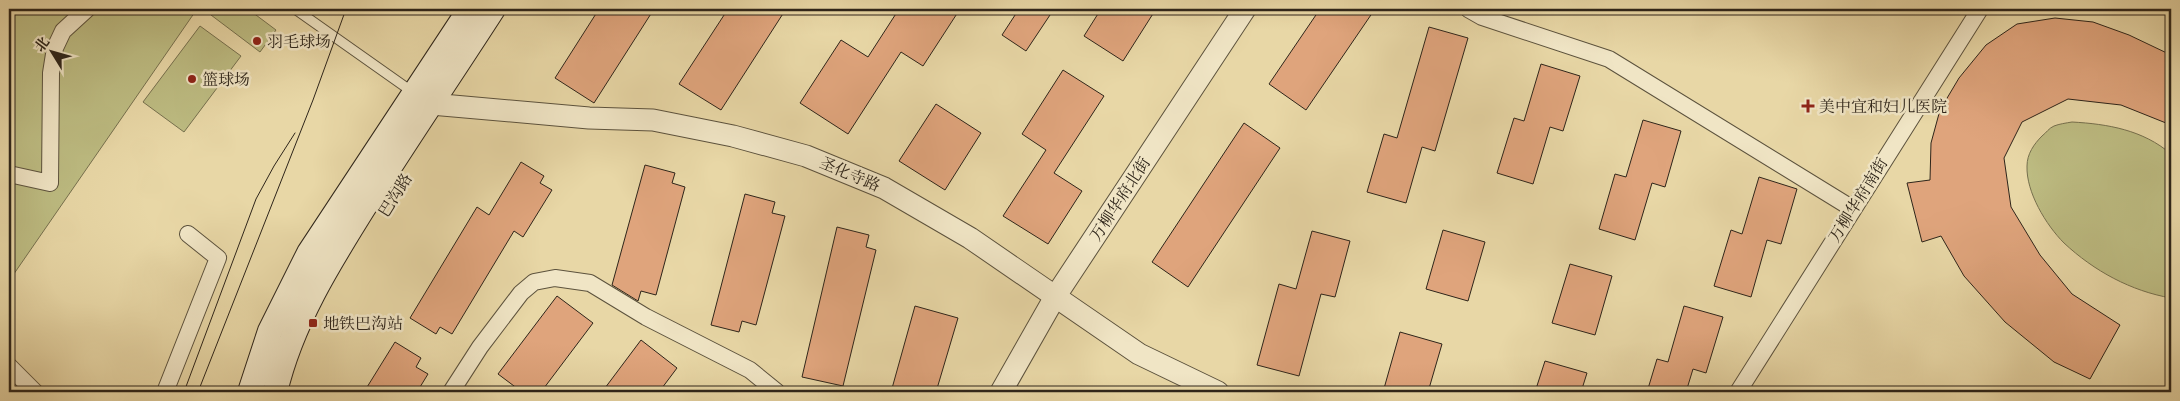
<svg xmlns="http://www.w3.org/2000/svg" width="2180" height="401" font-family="'IM FELL French Canon','Noto Serif SC',serif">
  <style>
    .green { fill: #bdbc82; stroke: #76704e }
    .building { fill: #dfa47c; stroke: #2e251a }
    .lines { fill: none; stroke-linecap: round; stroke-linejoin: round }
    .service-casing { stroke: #5c523d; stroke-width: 11 }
    .minor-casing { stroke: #5c523d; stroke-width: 18 }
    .tertiary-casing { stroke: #5c523d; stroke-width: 23 }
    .secondary-casing { stroke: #2e251a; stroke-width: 26 }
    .path { stroke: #2e251a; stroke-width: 3; stroke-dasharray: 1 2.5; stroke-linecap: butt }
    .service { stroke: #f0e5c5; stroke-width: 9 }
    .minor { stroke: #f0e5c5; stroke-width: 16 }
    .tertiary { stroke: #f0e5c5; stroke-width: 21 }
    .secondary { stroke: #f0e5c5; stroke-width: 24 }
    .tram { stroke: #2e251a; stroke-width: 1 }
    .poi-dot { fill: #8f2418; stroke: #f0e5c5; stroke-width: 2 }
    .labels { text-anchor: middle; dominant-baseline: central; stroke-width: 5; stroke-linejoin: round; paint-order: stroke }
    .poi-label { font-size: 16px; fill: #2e251a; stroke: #f0e5c5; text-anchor: start }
    .street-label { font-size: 16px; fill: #2e251a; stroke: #f0e5c5 }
  </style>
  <rect width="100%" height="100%" fill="#e8d7a6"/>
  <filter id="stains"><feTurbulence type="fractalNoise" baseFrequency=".004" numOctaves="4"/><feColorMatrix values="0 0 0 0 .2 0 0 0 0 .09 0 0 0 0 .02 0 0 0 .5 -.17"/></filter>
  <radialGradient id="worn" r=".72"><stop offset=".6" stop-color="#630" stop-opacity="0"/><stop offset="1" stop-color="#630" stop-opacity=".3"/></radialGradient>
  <g class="green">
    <path d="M9,9H197L9,281Z"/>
    <path d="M216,9H248L276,30L260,52L211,15Z"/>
    <path d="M200,26L241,56L184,132L143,102Z"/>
    <path d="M2072,122C2108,124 2143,130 2171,154V298C2131,291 2094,271 2064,243C2046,225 2026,192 2027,166C2027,154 2034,144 2042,136C2046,133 2049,128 2054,126C2059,124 2066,123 2072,122Z"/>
  </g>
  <g class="building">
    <path d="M599,9H654L594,103L555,78Z"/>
    <path d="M728,9H786L721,110L679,84Z"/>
    <path d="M899,9H960L923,66L901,52L848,134L800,103L841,40L868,57Z"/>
    <path d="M1019,9H1054L1026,51L1002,35Z"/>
    <path d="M1101,9H1156L1123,61L1084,36Z"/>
    <path d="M1320,9H1375L1306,110L1269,84Z"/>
    <path d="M2055,18L2093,22L2129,35L2171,55V125L2121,105L2068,99L2022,122L2004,158L2011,207L2040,255L2072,294L2120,325L2090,379L2054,362L2005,322L1964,276L1941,236L1922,242L1907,183L1930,180L1931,143L1940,110L1959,78L1986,45L2017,24Z"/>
    <path d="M1429,27L1468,38L1435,151L1422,147L1406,203L1367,192L1384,134L1397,138Z"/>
    <path d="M1541,64L1580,76L1563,131L1550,127L1533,184L1497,173L1514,118L1524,121Z"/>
    <path d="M1063,70L1104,96L1054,173L1082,191L1048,244L1003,216L1046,150L1022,134Z"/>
    <path d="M936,104L981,133L945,190L899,161Z"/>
    <path d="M1643,120L1681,131L1665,187L1652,183L1635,240L1599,229L1615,174L1626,177Z"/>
    <path d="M1244,123L1280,148L1188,287L1152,262Z"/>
    <path d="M521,162L544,176L540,183L552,190L523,237L514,231L452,334L440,327L436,334L410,318L477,207L489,215Z"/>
    <path d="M645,165L675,173L672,183L685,187L656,295L641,291L638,301L612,285Z"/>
    <path d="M1759,177L1797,189L1781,244L1767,240L1751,297L1714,286L1731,230L1742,234Z"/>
    <path d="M745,194L775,202L772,213L785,216L756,325L742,321L739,332L711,325Z"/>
    <path d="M837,227L869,235L866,247L876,250L843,386L802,377Z"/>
    <path d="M1443,230L1485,242L1468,301L1426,289Z"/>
    <path d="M1312,231L1350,241L1335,297L1321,294L1299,376L1257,365L1279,284L1296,289Z"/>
    <path d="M1570,264L1612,276L1595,335L1552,323Z"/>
    <path d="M557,296L593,323L541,392H522L498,374Z"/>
    <path d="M915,306L958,318L936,392H891Z"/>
    <path d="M1684,306L1723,317L1706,373L1693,369L1686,392H1647L1657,359L1668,362Z"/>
    <path d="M1400,332L1442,344L1428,392H1383Z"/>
    <path d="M641,340L677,368L659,392H602Z"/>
    <path d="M395,342L421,358L416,367L428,374L417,392H364Z"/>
    <path d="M1545,361L1587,373L1581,392H1535Z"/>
  </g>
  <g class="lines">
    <defs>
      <path id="service" d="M295,9L414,93"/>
      <g id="minor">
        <path d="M1468,9L1482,17L1609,59L1853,209"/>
        <path d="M9,174L50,183L51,73L55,48L63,31L87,9"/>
        <path d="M9,366L35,392"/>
        <path d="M165,392L218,258L188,234"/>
        <path d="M451,392L480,347L521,293L534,282L555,278L590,283L646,317L750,370L777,392"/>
        <path d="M1738,392L1980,9"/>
      </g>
      <g id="tertiary">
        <path d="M431,104L589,118L653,120L733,136L806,156L884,188L970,238L1139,354L1218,392"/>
        <path d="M1001,392L1055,297L1245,9"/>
      </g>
      <g id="secondary">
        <path d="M250,392L270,331L309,253L470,9"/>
        <path d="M275,392C292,320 332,258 371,196C411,133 453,71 493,9"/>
      </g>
    </defs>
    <use href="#service" class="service-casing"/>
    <use href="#minor" class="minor-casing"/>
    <use href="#tertiary" class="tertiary-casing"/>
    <use href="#secondary" class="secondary-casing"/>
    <path class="path" d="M9,136V141"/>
    <use href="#service" class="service"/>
    <use href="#minor" class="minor"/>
    <use href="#tertiary" class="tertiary"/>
    <use href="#secondary" class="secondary"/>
    <g class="tram">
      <path d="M184,392L256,199L274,166L295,133"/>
      <path d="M198,392L313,100L346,9"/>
    </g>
  </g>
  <g class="poi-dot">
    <circle cx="257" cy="41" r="5"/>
    <circle cx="192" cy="79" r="5"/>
    <path d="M1805.5 98.5h5v5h5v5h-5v5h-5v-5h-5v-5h5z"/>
    <rect x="308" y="318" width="10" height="10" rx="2.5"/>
  </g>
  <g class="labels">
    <g class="poi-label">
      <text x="267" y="41">羽毛球场</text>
      <text x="202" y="79">篮球场</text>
      <text x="1819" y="106">美中宜和妇儿医院</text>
      <text x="323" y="323">地铁巴沟站</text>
    </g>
    <g class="street-label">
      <text transform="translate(850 174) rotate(23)">圣化寺路</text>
      <text transform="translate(395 195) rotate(-58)">巴沟路</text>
      <text transform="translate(1120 199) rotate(-57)">万柳华府北街</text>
      <text transform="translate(1858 200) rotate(-58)">万柳华府南街</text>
    </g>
  </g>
  <rect width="2180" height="401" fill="none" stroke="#e8d7a6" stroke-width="30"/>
  <rect x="10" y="10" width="2160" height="381" fill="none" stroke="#2e251a" stroke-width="2.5"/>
  <rect x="15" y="15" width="2150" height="371" fill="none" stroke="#2e251a"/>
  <g transform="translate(52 52) rotate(307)" stroke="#f0e5c5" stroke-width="4" paint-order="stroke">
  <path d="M0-4L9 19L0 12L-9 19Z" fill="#2e251a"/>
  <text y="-8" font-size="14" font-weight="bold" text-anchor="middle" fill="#2e251a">北</text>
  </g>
  <rect width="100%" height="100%" filter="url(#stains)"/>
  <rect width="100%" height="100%" fill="url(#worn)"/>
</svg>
